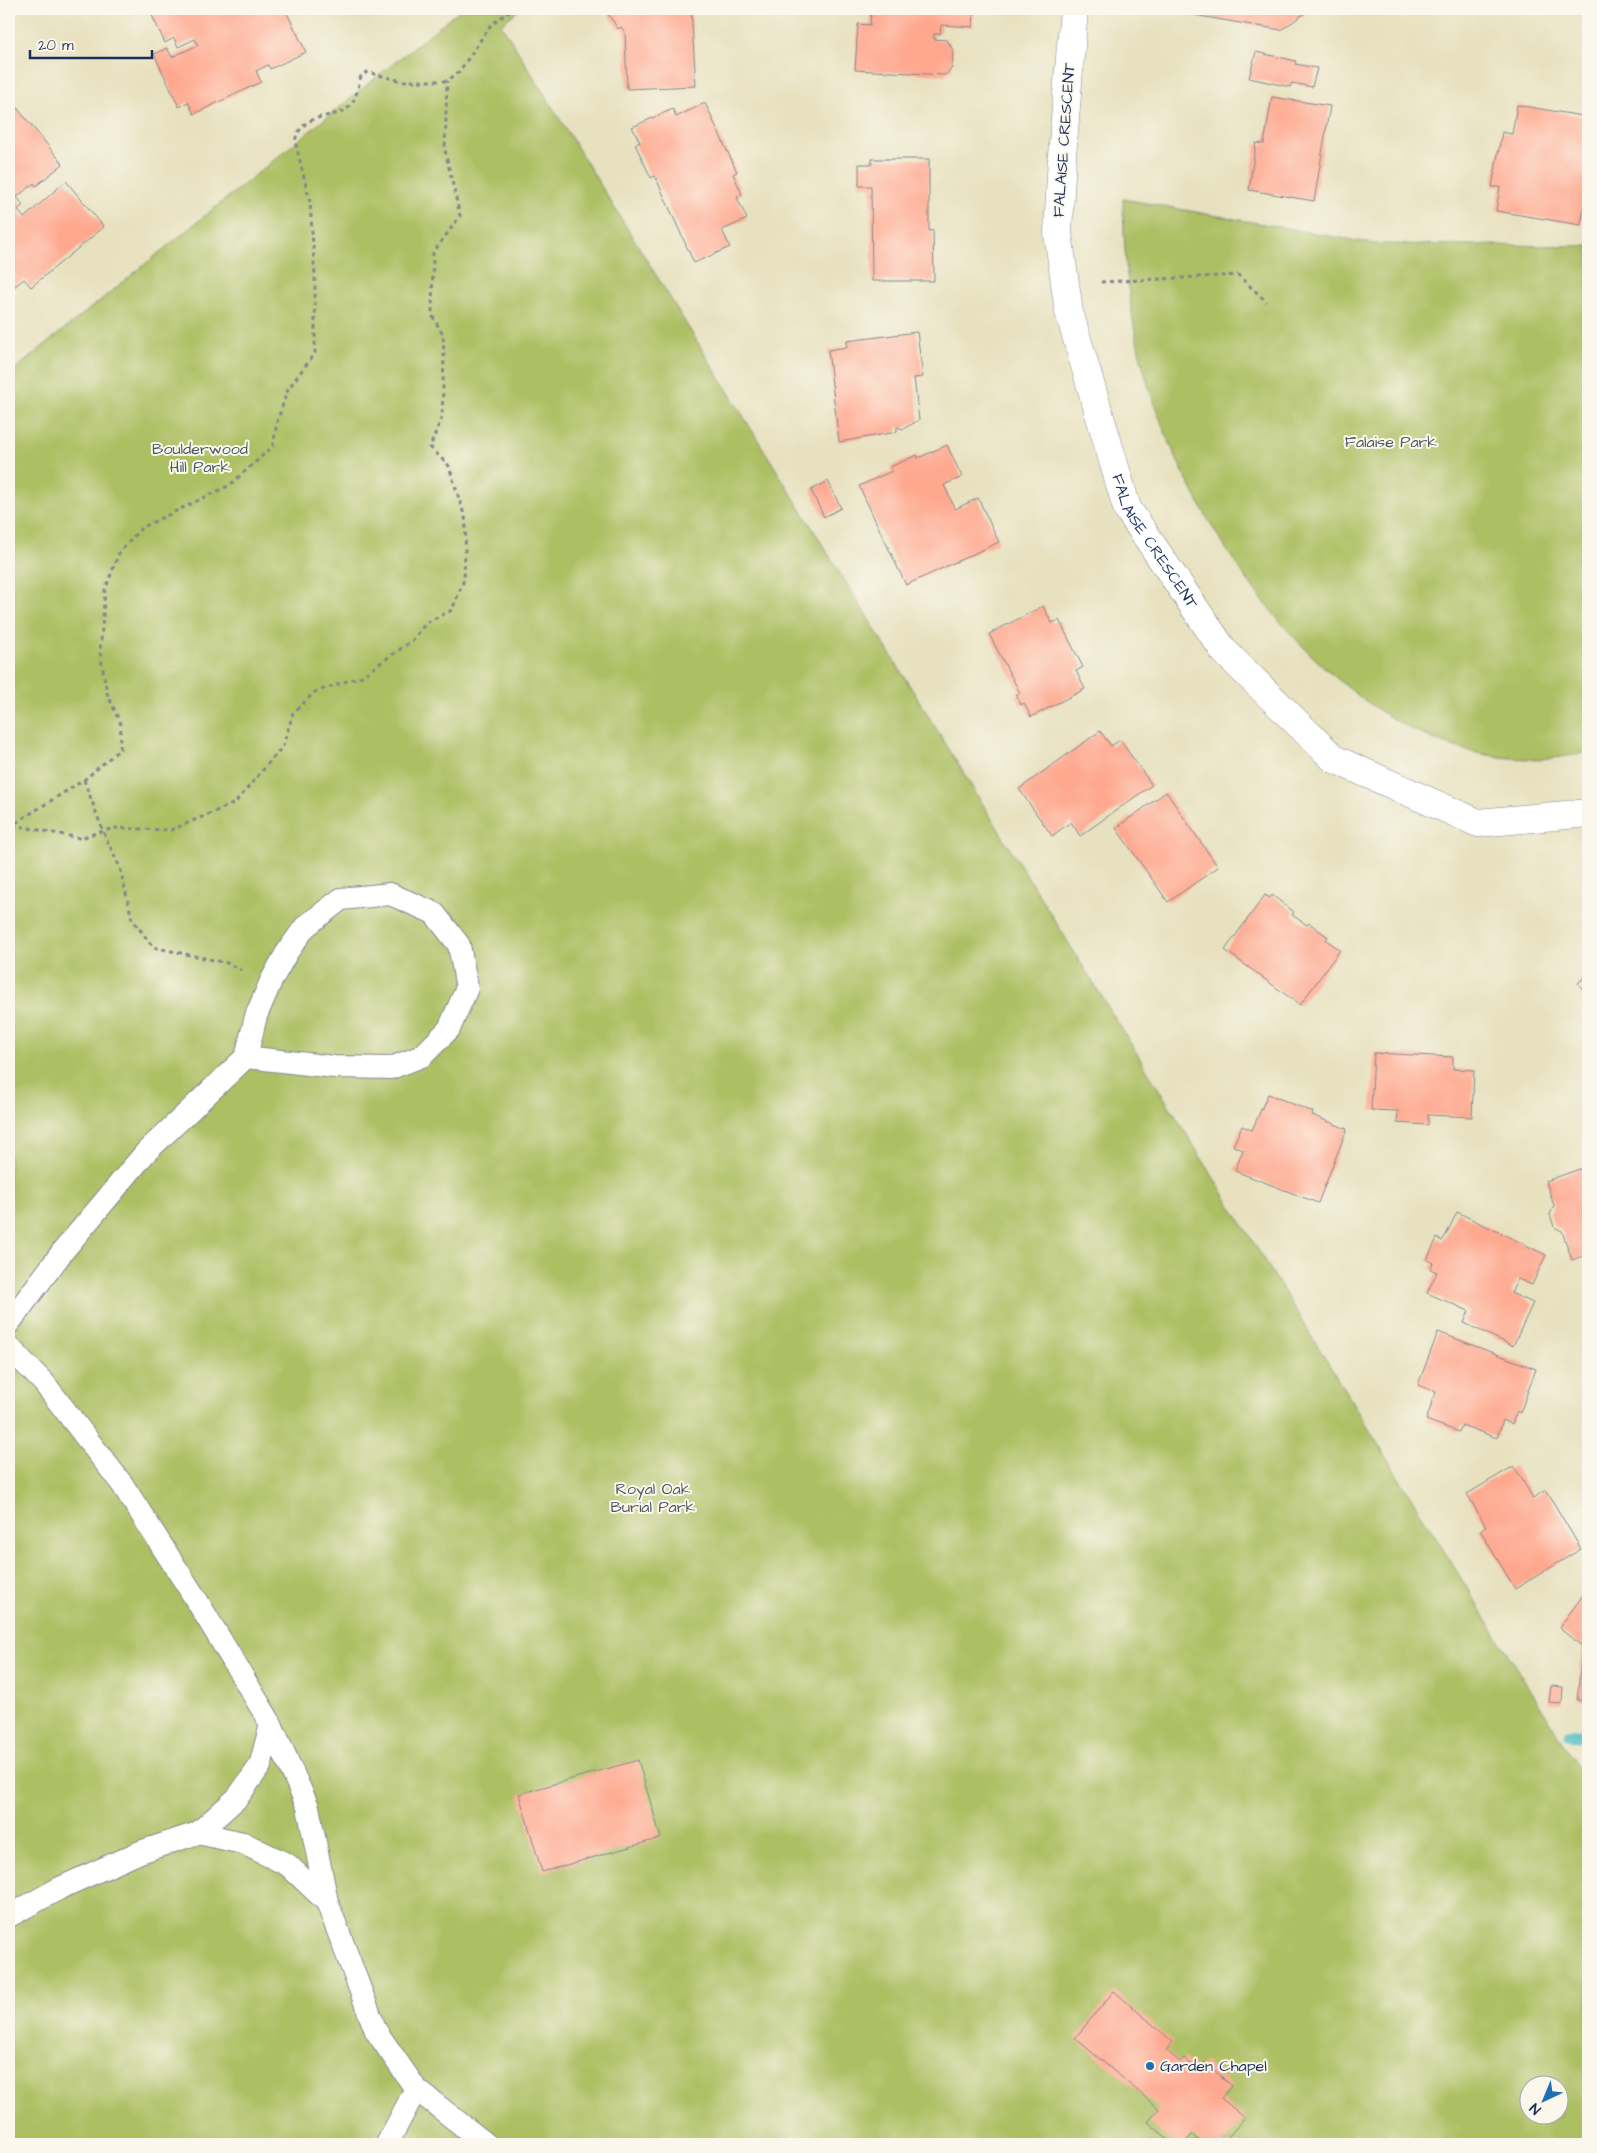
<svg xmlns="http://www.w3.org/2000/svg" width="1597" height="2153" font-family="'Architects Daughter',sans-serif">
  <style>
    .green { fill: #adbf63; stroke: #647760; fill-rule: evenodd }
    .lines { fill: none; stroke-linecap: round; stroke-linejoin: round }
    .stream { stroke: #50bec4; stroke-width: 12 }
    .building { fill: #fea88f }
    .service-casing { stroke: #81888e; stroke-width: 24 }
    .minor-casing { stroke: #81888e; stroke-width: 29 }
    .path { stroke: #81888e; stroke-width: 3; stroke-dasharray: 4 4; stroke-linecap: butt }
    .service { stroke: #fff; stroke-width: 22 }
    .minor { stroke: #fff; stroke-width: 28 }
    .poi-dot { fill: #1f6fb2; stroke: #fbf7ec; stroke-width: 2 }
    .labels { text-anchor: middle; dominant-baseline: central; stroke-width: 4; stroke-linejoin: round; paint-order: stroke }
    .street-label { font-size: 16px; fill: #1b2f5e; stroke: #fbf7ec }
    .park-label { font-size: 16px; fill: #475a60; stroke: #fbf7ec }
    .poi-label { font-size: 16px; fill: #1b2f5e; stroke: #fbf7ec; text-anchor: start }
  </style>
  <rect width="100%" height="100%" fill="#fbf7ec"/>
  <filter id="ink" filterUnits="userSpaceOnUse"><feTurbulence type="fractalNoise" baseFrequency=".02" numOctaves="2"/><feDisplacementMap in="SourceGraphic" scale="10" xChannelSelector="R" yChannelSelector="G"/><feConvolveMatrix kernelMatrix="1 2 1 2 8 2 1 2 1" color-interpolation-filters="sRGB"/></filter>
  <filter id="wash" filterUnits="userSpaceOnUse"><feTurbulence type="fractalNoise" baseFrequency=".0096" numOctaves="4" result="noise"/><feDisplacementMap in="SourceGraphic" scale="20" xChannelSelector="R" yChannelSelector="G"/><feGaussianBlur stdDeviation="1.12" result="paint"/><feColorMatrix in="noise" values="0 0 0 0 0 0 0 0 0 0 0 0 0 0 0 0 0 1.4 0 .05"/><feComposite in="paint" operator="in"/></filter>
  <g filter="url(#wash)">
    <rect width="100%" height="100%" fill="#e7e1bf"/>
    <g class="green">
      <path d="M461,9H520L501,24L1588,1784V2144H9V374ZM1530,2086H1560V2116H1530Z"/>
      <path d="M1123,199L1375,244L1588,246V752C1381,802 1212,570 1153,400C1131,335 1124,267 1123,199Z"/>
    </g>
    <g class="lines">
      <path class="stream" d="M1569,1734L1588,1735"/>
    </g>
    <g id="blocks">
      <g class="building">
        <path d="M149,9H285L306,52L270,69L268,65L256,71L261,82L194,114L188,102L179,107L154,54L167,48L172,57L198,45L195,39L178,47L174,38L165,43Z"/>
        <path d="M605,9H691L696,86L627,89L625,32L621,27L618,29Z"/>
        <path d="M871,9H974L973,27L941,25L940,34H934V39L947,40L953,50L952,68L945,75L855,70L858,24L870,25Z"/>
        <path d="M1183,9H1311L1281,30L1182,13Z"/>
        <path d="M1256,52L1296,61L1295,64L1317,68L1312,87L1292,83L1290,87L1249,78Z"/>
        <path d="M1272,97L1330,106L1314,201L1249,190L1256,143L1264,144Z"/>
        <path d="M9,98L63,164L36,186L34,183L17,197L23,205L18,210L24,218L66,181L104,227L31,287L24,279L9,291Z"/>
        <path d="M705,103L737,172L733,174L742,194L737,197L747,219L722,230L730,247L694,263L655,176L651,178L635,144L640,142L632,127L673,109L676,117Z"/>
        <path d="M1517,105L1588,117V180L1581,225L1496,211L1500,187H1492L1502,132L1512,134Z"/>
        <path d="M872,159H929V231L933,230L934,281H872L871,186H859V164H872Z"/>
        <path d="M917,332L923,377L914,378L919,420L903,429L897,427V432L839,442L828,350L847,347V341Z"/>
        <path d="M947,445L962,477L944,485L955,509L978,498L999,542L906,585L859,486L892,471L890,467L917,455L918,458Z"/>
        <path d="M828,481L841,508L824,517L811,490Z"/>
        <path d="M1043,606L1052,623L1059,620L1083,667L1076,671L1085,689L1031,717L1024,703L1021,705L1016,695L1020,693L989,634Z"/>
        <path d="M1100,731L1111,746L1120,740L1152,785L1080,836L1071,822L1052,836L1019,789Z"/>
        <path d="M1166,792L1218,867L1168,902L1116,828Z"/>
        <path d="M1265,895L1270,898L1272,895L1294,912L1292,915L1307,925L1309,923L1328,937L1326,940L1340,950L1300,1005L1225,950Z"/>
        <path d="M1588,974V996L1578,983Z"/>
        <path d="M1374,1053L1453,1057V1069L1474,1070L1472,1117L1428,1115V1125L1397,1123L1398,1111L1371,1110Z"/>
        <path d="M1268,1094L1313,1112L1312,1115L1347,1129L1318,1203L1235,1171L1243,1150L1233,1146L1242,1126L1252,1130Z"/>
        <path d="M1588,1166V1254L1572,1260L1562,1231L1554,1227L1550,1214L1554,1206L1546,1181Z"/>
        <path d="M1457,1212L1546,1255L1532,1285L1518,1279L1511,1293L1533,1303L1513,1346L1464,1323L1469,1311L1427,1293L1437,1272L1430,1269L1433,1263L1427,1260L1437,1238L1442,1241L1446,1235Z"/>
        <path d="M1438,1332L1536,1369L1520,1413L1517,1411L1512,1424L1503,1420L1497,1438L1462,1425L1459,1432L1426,1420L1436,1392L1418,1385Z"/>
        <path d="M1514,1466L1533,1498L1546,1490L1581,1549L1515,1589L1480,1530L1486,1526L1467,1494Z"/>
        <path d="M1588,1588V1701L1577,1700L1583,1647L1559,1628Z"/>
        <path d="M1551,1686L1563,1687L1562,1704L1549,1703Z"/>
        <path d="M638,1760L661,1838L542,1872L519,1794Z"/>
        <path d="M1114,1991L1173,2042L1166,2050L1180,2062L1184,2058L1198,2070L1205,2062L1232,2086L1221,2098L1245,2118L1222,2144H1203L1192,2135L1184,2144H1174L1148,2122L1159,2109L1075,2038Z"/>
      </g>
    </g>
  </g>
  <g filter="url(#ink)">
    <use href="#blocks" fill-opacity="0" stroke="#81888e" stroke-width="1"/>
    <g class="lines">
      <defs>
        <g id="service">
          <path d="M9,1323L63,1251L146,1152L246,1057L256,1016L271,981L287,952L305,927L341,899L390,894L434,913L459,945L467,988L449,1029L422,1056L391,1068L334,1067L246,1057"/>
          <path d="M9,1347L44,1383L122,1484L196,1599L271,1724L308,1807L327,1902L376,2031L416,2089L486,2144"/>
          <path d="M198,1833L237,1798L260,1766L271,1724"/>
          <path d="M9,1916L60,1888L140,1852L198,1833L243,1843L288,1865L327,1902"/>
          <path d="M387,2144L416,2089"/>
        </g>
        <g id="minor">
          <path id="s1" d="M1074,9L1062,156L1058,233L1069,312L1127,508L1224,651L1334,759L1478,823L1588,813"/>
        </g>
      </defs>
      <use href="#service" class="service-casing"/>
      <use href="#minor" class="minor-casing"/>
      <g class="path">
        <path d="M1101,282L1238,275L1267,302"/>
        <path d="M84,780L103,831L120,868L132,919L153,947L227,963L241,970"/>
        <path d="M13,825L80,838L114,828L171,830L235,803L283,746L293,713L315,692L362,676L413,640L426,623L452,610L464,580L466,521L449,466L430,447L442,417L444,356L443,335L432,315L433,253L460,216L445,150L447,81"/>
        <path d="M9,827L84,780L120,749L121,725L107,693L100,653L105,590L119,553L141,528L230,485L273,446L277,422L288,389L315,353V276L310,202L295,141C303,110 335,120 348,108C357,99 358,87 361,76L367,72L402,81H447L459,72L490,26L512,9"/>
      </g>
      <use href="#service" class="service"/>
      <use href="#minor" class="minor"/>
    </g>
  </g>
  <circle class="poi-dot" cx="1150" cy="2066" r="5"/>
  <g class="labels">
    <g class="street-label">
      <text transform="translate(1064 140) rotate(-86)">FALAISE CRESCENT</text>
      <text stroke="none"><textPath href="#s1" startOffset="551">FALAISE CRESCENT</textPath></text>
    </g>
    <g class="park-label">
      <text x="1391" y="442">Falaise Park</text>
      <text x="200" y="449">Boulderwood<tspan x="200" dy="18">Hill Park</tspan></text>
      <text x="653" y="1489">Royal Oak<tspan x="653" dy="18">Burial Park</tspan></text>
    </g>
    <g class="poi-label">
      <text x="1160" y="2066">Garden Chapel</text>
    </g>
  </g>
  <rect width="1597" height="2153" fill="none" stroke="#fbf7ec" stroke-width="30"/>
  <g transform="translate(1544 2100) rotate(224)"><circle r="24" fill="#fbf7ec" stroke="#a1a7b3"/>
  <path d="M0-4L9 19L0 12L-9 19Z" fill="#1f6fb2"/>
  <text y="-8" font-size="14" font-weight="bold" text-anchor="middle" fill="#1b2f5e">N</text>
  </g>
  <path d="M30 50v8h122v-8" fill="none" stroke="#1b2f5e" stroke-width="2.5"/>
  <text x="38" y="50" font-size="15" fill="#1b2f5e" stroke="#fbf7ec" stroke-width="4" paint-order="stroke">20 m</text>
</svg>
